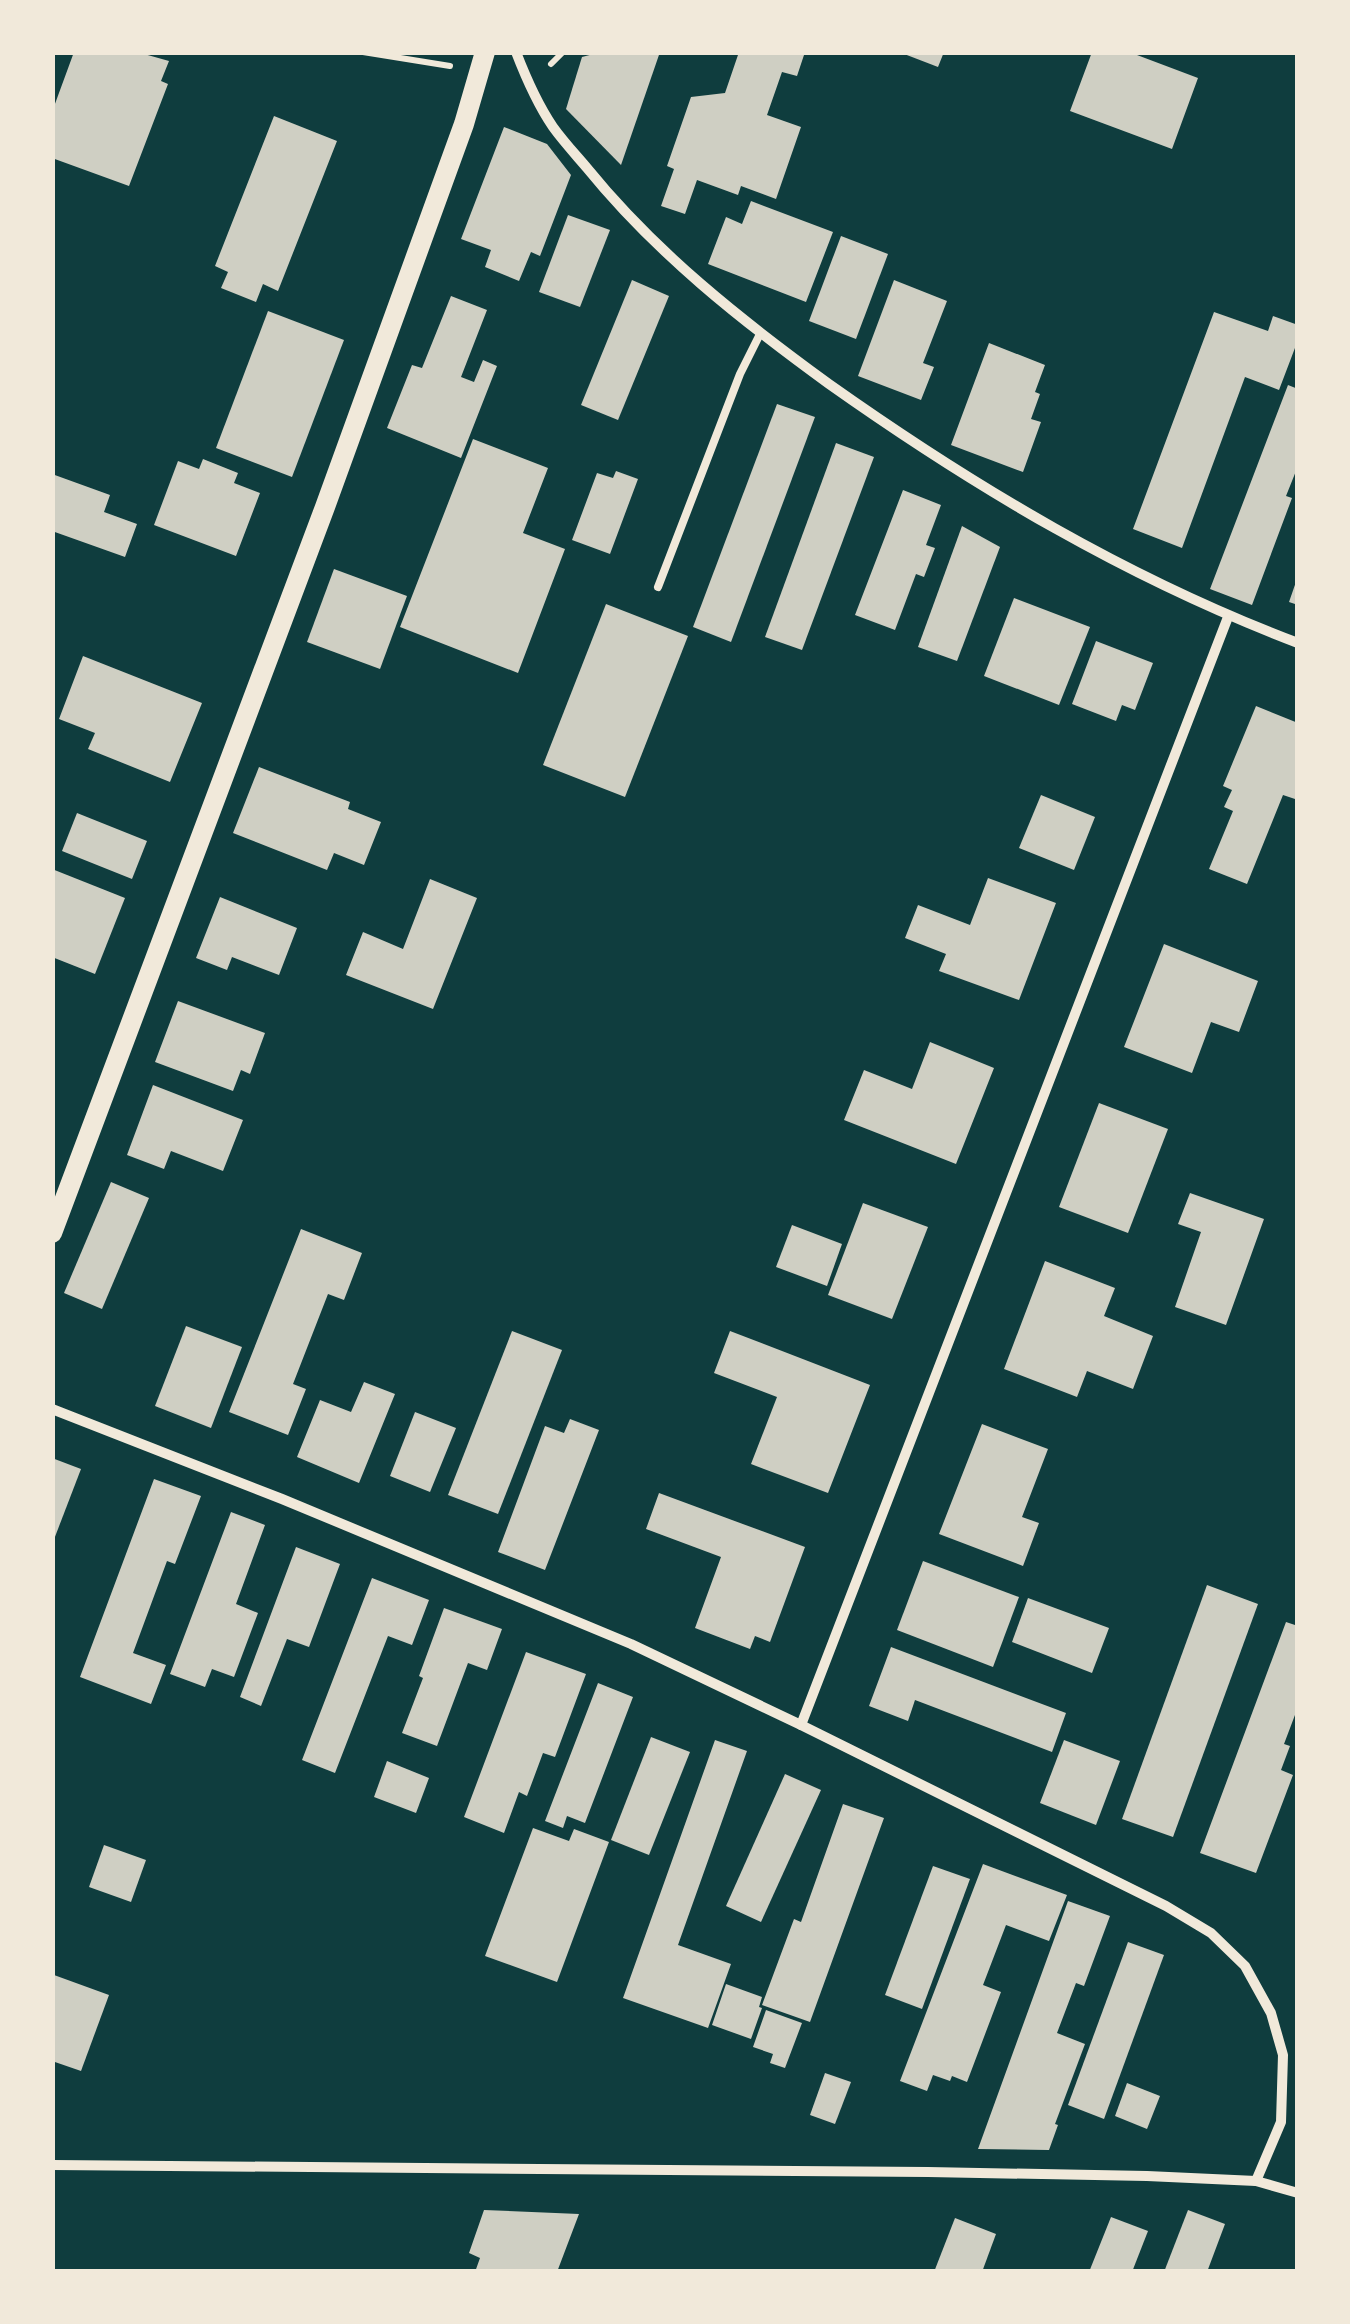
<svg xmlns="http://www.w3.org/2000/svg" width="1350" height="2324" font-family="'Roboto Condensed',sans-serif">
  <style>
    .building { fill: #cfcfc3 }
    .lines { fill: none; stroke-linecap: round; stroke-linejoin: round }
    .path { stroke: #f1e9da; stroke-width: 6 }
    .service { stroke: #f1e9da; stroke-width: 8 }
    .minor { stroke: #f1e9da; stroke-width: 10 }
    .secondary { stroke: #f1e9da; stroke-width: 20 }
  </style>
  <rect width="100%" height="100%" fill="#0f3d3e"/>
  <g class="building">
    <path d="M74,52H137L169,61L161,81L168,84L129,186L52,158V112Z"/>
    <path d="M601,52H660L621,165L566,109L582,57Z"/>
    <path d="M739,52H805L797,76L782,72L767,115L801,127L776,199L741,186L738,195L697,180L685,214L661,206L674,169L667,166L691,97L725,93Z"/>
    <path d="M899,52H944L938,67Z"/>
    <path d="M1092,52H1138L1137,55L1198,78L1172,149L1070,111Z"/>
    <path d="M274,116L337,141L278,291L263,284L256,302L221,288L228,272L215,266Z"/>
    <path d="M504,127L547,144L571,175L540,256L531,252L519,281L485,267L491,250L461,239Z"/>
    <path d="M751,201L833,232L806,302L708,264L726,217L742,224Z"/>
    <path d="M568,215L610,230L580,307L539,292Z"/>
    <path d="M841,236L888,254L856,339L809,321Z"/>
    <path d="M632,280L669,296L618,420L581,405Z"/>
    <path d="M894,280L947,301L923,363L934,367L921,400L858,376Z"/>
    <path d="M451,296L487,310L461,377L474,382L483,360L497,366L461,458L387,428L412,365L422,368Z"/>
    <path d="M268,311L344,340L292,477L216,448Z"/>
    <path d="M1214,312L1268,331L1273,316L1298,325V340L1279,390L1245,377L1182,548L1133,529Z"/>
    <path d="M989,343L1045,365L1035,392L1040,394L1031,419L1041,422L1023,472L951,445Z"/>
    <path d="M1288,385L1298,389V466L1286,496L1292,498L1252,605L1210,589Z"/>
    <path d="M777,404L815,417L731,642L693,627Z"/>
    <path d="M473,439L548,468L523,533L565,549L518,673L400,627Z"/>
    <path d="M836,443L874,457L802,650L765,637Z"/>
    <path d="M203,459L238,473L234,483L260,493L236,556L154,525L178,461L199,469Z"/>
    <path d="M616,471L638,479L610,554L572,540L597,473L613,478Z"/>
    <path d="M52,474L110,495L104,512L137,524L125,557L52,531Z"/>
    <path d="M903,490L941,505L926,545L935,548L924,577L916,574L895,630L855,615Z"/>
    <path d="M962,526L1000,547L957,661L918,647Z"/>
    <path d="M334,569L407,596L380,669L307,642Z"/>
    <path d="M1297,579H1298V605L1289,602Z"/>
    <path d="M1014,598L1090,627L1059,705L984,676Z"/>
    <path d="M606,604L688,636L625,797L543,765Z"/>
    <path d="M1096,641L1153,663L1135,710L1122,705L1116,721L1072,704Z"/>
    <path d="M83,656L202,703L170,782L88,749L95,733L59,719Z"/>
    <path d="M1256,706L1298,723V800L1283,795L1247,884L1209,869L1233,811L1224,807L1232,790L1223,786Z"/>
    <path d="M259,767L350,802L348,809L381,822L364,865L334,853L327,870L233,833Z"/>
    <path d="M1041,795L1095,817L1074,870L1019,848Z"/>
    <path d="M77,813L147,841L132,879L62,851Z"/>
    <path d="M52,869L125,898L95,974L52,957Z"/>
    <path d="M988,878L1056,903L1019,1000L939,971L946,954L905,938L918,905L970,925Z"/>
    <path d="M430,879L477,898L433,1009L346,975L363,932L403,949Z"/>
    <path d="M220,897L297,928L279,975L232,957L227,970L196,958Z"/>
    <path d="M1164,944L1258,981L1239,1032L1211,1022L1192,1073L1124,1047Z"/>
    <path d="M178,1001L265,1033L250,1074L241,1070L233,1091L155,1062Z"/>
    <path d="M930,1042L994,1068L956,1164L844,1120L864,1070L912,1089Z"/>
    <path d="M153,1085L243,1120L223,1171L171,1151L164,1169L127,1155Z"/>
    <path d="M1099,1103L1168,1129L1128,1233L1059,1207Z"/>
    <path d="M111,1182L149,1198L102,1309L64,1293Z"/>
    <path d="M1190,1193L1264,1219L1226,1325L1175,1307L1201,1232L1178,1224Z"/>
    <path d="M863,1203L928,1227L892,1319L828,1295Z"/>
    <path d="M792,1225L842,1244L827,1286L776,1267Z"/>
    <path d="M301,1229L362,1253L344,1300L328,1294L293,1384L306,1389L288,1435L229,1412Z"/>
    <path d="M1045,1261L1115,1288L1104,1316L1153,1336L1133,1389L1087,1371L1077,1397L1004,1369Z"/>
    <path d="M186,1326L242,1347L211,1428L155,1406Z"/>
    <path d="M512,1331L562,1350L498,1514L448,1495Z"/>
    <path d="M730,1331L870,1385L828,1493L751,1464L777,1397L714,1373Z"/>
    <path d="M364,1382L395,1394L359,1483L297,1457L320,1400L351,1412Z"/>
    <path d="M415,1412L456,1428L430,1492L390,1476Z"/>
    <path d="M570,1419L599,1430L545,1570L498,1552L545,1426L564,1433Z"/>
    <path d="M982,1424L1048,1449L1022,1517L1039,1523L1023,1566L939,1534Z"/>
    <path d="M52,1458L81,1469L53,1542H52Z"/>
    <path d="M154,1479L201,1496L175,1564L167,1561L133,1653L166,1665L151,1704L80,1677Z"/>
    <path d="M659,1493L805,1547L770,1642L755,1636L750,1649L695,1628L721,1557L646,1529Z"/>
    <path d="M231,1512L265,1525L236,1604L258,1613L234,1677L212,1669L205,1687L170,1674Z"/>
    <path d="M296,1547L340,1564L309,1647L287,1639L261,1706L240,1697Z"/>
    <path d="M923,1561L1019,1597L993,1667L897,1630Z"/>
    <path d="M372,1578L429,1600L412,1645L388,1636L335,1773L302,1760Z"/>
    <path d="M1207,1585L1258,1604L1173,1837L1122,1819Z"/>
    <path d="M1028,1598L1109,1628L1092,1673L1012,1642Z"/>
    <path d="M444,1608L502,1629L487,1670L468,1663L437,1746L402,1733L423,1678L419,1676Z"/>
    <path d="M1286,1622L1298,1626V1707L1284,1744L1290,1746L1281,1770L1293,1775L1256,1873L1200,1853Z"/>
    <path d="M891,1647L1066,1713L1052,1752L915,1700L908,1721L869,1706Z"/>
    <path d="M526,1652L586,1674L555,1757L543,1753L527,1796L519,1792L504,1833L464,1817Z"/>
    <path d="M598,1683L633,1697L585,1823L567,1816L563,1828L545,1821Z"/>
    <path d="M651,1737L690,1752L649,1855L611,1840Z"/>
    <path d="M715,1740L747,1751L678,1945L731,1964L708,2028L623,1998Z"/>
    <path d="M1064,1740L1120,1761L1096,1825L1040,1803Z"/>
    <path d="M387,1761L429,1778L416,1813L374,1797Z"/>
    <path d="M785,1774L821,1790L761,1922L726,1906Z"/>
    <path d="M843,1804L884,1818L810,2022L762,2005L794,1919L801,1922Z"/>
    <path d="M533,1828L569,1841L574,1829L609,1842L557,1982L485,1956Z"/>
    <path d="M104,1845L146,1860L131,1902L89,1887Z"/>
    <path d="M983,1864L1067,1895L1049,1941L1006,1925L983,1985L1001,1992L967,2082L952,2076L950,2081L933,2075L927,2091L900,2081Z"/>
    <path d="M933,1866L970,1879L922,2009L885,1995Z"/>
    <path d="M1068,1901L1110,1916L1084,1986L1076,1983L1057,2033L1085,2044L1055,2124L1058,2125L1049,2150L978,2149Z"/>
    <path d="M1128,1942L1164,1955L1104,2119L1068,2105Z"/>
    <path d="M54,1975L109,1995L81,2071L52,2061Z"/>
    <path d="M726,1984L762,1997L759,2007L762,2008L751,2039L712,2025Z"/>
    <path d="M766,2010L802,2023L785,2068L770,2063L773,2054L753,2047Z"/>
    <path d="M825,2073L851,2082L835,2124L810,2115Z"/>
    <path d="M1127,2083L1160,2096L1147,2129L1115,2116Z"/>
    <path d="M484,2210L579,2214L557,2272H475L480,2258L469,2253Z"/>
    <path d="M1188,2210L1225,2224L1207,2272H1164Z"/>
    <path d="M1111,2217L1148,2231L1132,2272H1089Z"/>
    <path d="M955,2218L996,2234L982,2272H934Z"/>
  </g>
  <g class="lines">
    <g class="path">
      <path d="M363,52L450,66"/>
      <path d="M551,64L563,52"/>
    </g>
    <path class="service" d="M658,587L740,374L760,334"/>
    <g class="minor">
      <path d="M516,52C526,78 538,105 553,127C563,141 576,155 587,168C656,253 741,320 829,384C976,488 1129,579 1298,643"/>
      <path d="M52,1409L282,1499L631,1644L801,1725L1166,1906L1211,1933L1245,1966L1271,2013L1283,2055L1281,2122L1256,2181"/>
      <path d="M801,1725L1228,617"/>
      <path d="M52,2165L928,2172L1147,2176L1256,2181L1298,2193"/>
    </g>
    <path class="secondary" d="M52,1233L325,507L464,124L485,52"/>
  </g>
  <rect width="1350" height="2324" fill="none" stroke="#f1e9da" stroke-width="110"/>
</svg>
